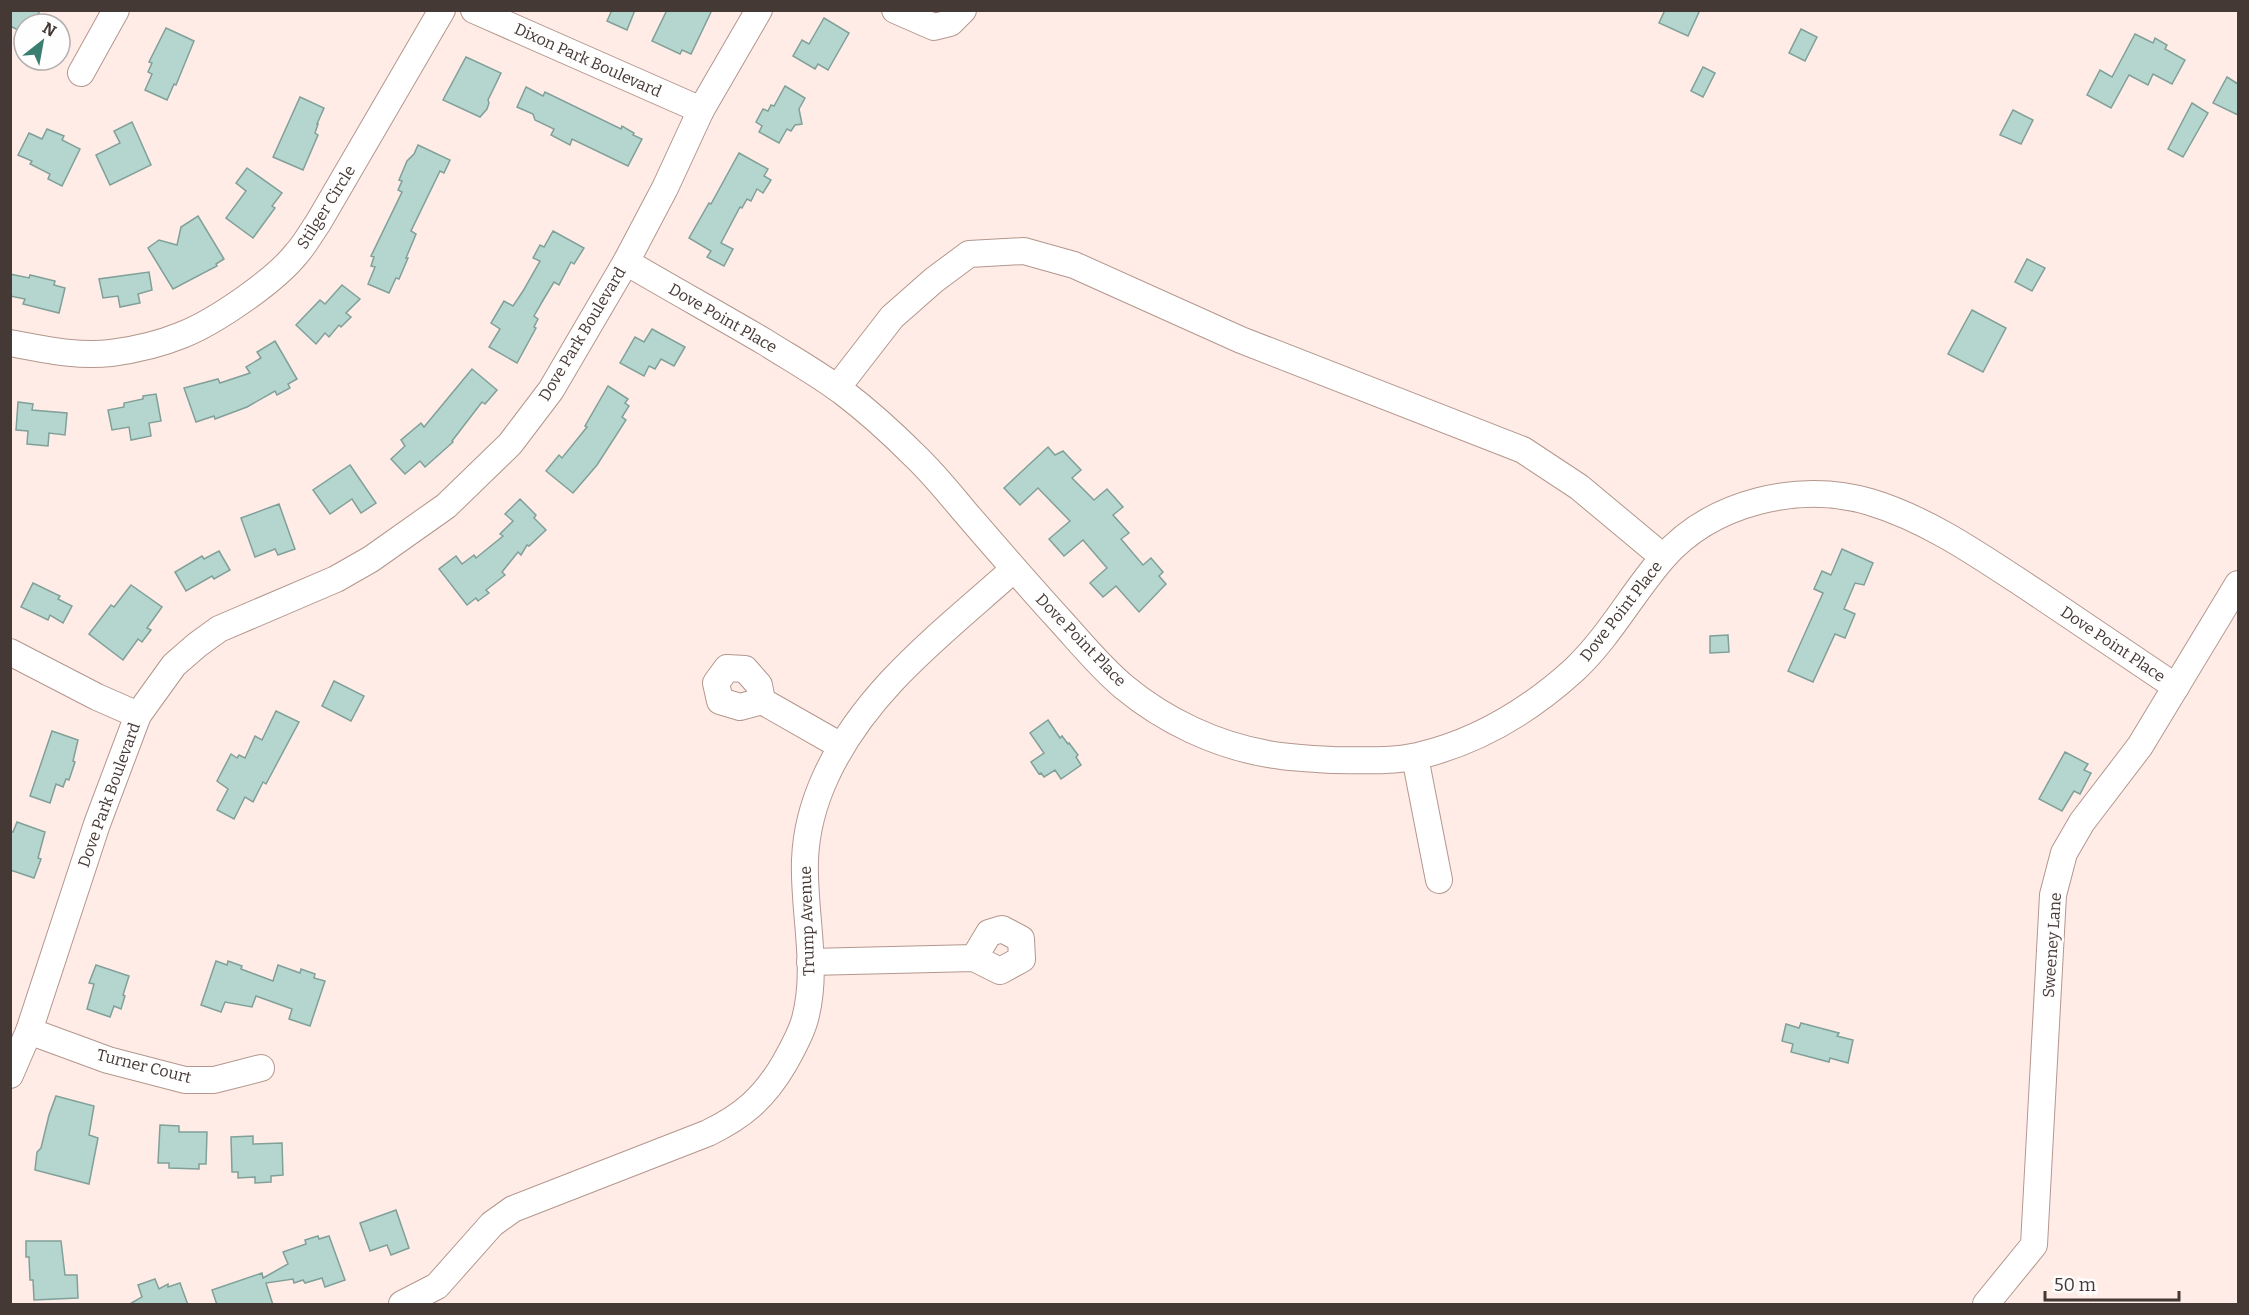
<svg xmlns="http://www.w3.org/2000/svg" width="2249" height="1315" font-family="Bitter,serif">
  <style>
    .building { fill: #b4d6ce; stroke: #80a099; stroke-width: 1.5 }
    .lines { fill: none; stroke-linecap: round; stroke-linejoin: round }
    .minor-casing { stroke: #b3978d; stroke-width: 28 }
    .minor { stroke: #fff; stroke-width: 26 }
    .labels { text-anchor: middle; dominant-baseline: central; stroke-width: 5; stroke-linejoin: round; paint-order: stroke }
    .street-label { font-size: 16px; fill: #453935; stroke: #fefefe }
  </style>
  <rect width="100%" height="100%" fill="#ffece6"/>
  <g class="building">
    <path d="M10,10H40L34,24H24V33L10,26Z"/>
    <path d="M612,10H635L627,30L607,21Z"/>
    <path d="M667,10H712L691,54L682,50L680,54L652,41Z"/>
    <path d="M1665,10H1700L1688,36L1659,23Z"/>
    <path d="M824,18L849,33L828,70L818,64L815,69L793,56L802,40L809,44Z"/>
    <path d="M166,28L194,41L176,85L174,84L167,100L145,90L152,74L148,72L152,63L149,62Z"/>
    <path d="M1801,29L1817,37L1805,61L1789,53Z"/>
    <path d="M2135,34L2153,43L2155,38L2167,45L2165,49L2185,60L2172,84L2153,74L2148,85L2129,75L2111,108L2087,95L2100,70L2112,77Z"/>
    <path d="M466,57L501,73L488,100L489,103L487,109L480,117L443,100Z"/>
    <path d="M1703,67L1715,73L1703,97L1691,91Z"/>
    <path d="M2227,77L2238,84V115L2213,103Z"/>
    <path d="M785,86L805,98L799,109L802,124L795,125L791,131L787,129L779,143L759,132L762,126L756,122L763,109L768,111L771,105L774,106Z"/>
    <path d="M526,87L543,96L545,92L621,129L622,126L634,133L633,135L642,139L628,166L572,139L570,145L551,135L554,129L535,120L533,114L517,107Z"/>
    <path d="M300,97L324,108L317,124H318L315,133L318,135L303,170L273,157Z"/>
    <path d="M2192,103L2208,113L2183,157L2168,149Z"/>
    <path d="M2013,110L2033,120L2021,144L2000,135Z"/>
    <path d="M132,122L151,165L110,185L96,155L120,143L114,131Z"/>
    <path d="M47,129L64,136L62,140L80,149L62,186L48,179L50,174L30,164L32,161L18,155L29,133L42,139Z"/>
    <path d="M418,145L450,160L444,173L440,171L411,231L416,234L406,258H408L399,279L396,278L389,293L368,284L375,267L371,266L374,257L371,256L402,192L398,190L402,181L399,180L407,161L414,154Z"/>
    <path d="M739,153L768,169L764,176L771,180L763,193L757,189L751,201L747,199L742,208L740,207L721,243L733,249L724,266L707,257L711,251L689,238L709,203L711,204Z"/>
    <path d="M247,168L282,193L272,206L275,208L253,238L226,218L246,191L236,183Z"/>
    <path d="M198,216L224,259L216,264L217,266L173,289L148,248L159,240L177,245L181,227Z"/>
    <path d="M553,231L584,248L574,264L571,262L559,285L554,282L542,302L534,316L538,319L534,327L536,328L517,363L489,347L500,329L491,323L504,301L513,306L523,291L540,261L533,258L540,245L544,247Z"/>
    <path d="M2027,259L2045,268L2032,291L2015,282Z"/>
    <path d="M149,272L152,290L138,294L140,303L120,307L118,296L103,298L99,279Z"/>
    <path d="M10,274L29,278L30,275L55,281L54,285L65,288L59,313L23,304L25,299L10,296Z"/>
    <path d="M342,285L360,299L346,313L351,317L341,327L339,325L329,337L325,333L316,344L296,325L320,300L325,304Z"/>
    <path d="M1972,310L2006,328L1983,372L1948,354Z"/>
    <path d="M652,329L685,347L674,366L661,359L655,369L649,366L644,376L620,363L635,337L644,342Z"/>
    <path d="M275,341L297,379L288,384L290,388L277,395L275,391L247,407L215,419L214,416L196,422L184,388L218,379L220,383L250,373L246,367L261,358L257,352Z"/>
    <path d="M472,369L497,390L485,404L482,402L452,441L453,442L425,467L420,461L405,474L391,459L405,446L401,440L421,423L424,427Z"/>
    <path d="M608,386L628,399L625,403L629,406L622,417L626,420L597,465L573,493L546,471L559,455L562,458L587,427L585,426Z"/>
    <path d="M156,394L161,421L149,423L151,436L131,440L129,427L112,430L108,410L124,407V403L143,399V396Z"/>
    <path d="M18,402L33,404L32,410L67,413L65,435L49,433L48,446L27,444L28,431L16,430Z"/>
    <path d="M1048,447L1055,455L1063,451L1081,470L1072,478L1094,500L1107,489L1123,507L1113,515L1129,533L1121,539L1143,565L1151,558L1163,572L1159,576L1166,584L1139,612L1116,586L1103,597L1090,583L1107,568L1083,540L1064,556L1049,539L1070,521L1038,488L1020,505L1004,488Z"/>
    <path d="M350,465L376,503L361,513L352,499L330,514L313,490Z"/>
    <path d="M520,499L536,515L534,518L546,530L529,546L527,545L521,555L518,552L502,572L505,575L486,590L489,593L478,601L476,598L467,605L439,569L456,556L462,564L474,555L476,558L503,536L500,534L513,521L505,514Z"/>
    <path d="M279,504L295,549L278,555L275,549L255,557L241,518Z"/>
    <path d="M1842,549L1873,563L1864,585L1855,583L1844,609L1855,614L1845,638L1835,634L1813,682L1788,671L1823,593L1814,589L1822,571L1831,575Z"/>
    <path d="M219,551L230,570L214,579L212,576L186,591L175,572L202,556L204,559Z"/>
    <path d="M33,583L60,596L58,599L72,606L63,623L50,615L48,620L21,607Z"/>
    <path d="M131,585L162,607L147,628L151,630L142,642L138,639L123,660L89,634L111,605L114,607Z"/>
    <path d="M1728,635L1729,652L1710,653V636Z"/>
    <path d="M334,681L364,696L351,721L322,706Z"/>
    <path d="M276,711L299,722L266,784L263,782L253,802L245,797L234,819L217,810L228,789L217,781L231,754L237,758L239,755L245,758L255,736L262,740Z"/>
    <path d="M1048,720L1060,738L1062,736L1068,744L1069,743L1078,755L1076,757L1081,765L1061,779L1055,770L1044,777L1041,773L1039,774L1031,762L1044,753L1030,733Z"/>
    <path d="M52,731L78,740L73,761L75,762L69,780L66,779L63,787L56,784L50,803L30,796Z"/>
    <path d="M2065,752L2088,764L2084,770L2091,773L2080,794L2074,791L2062,811L2039,799Z"/>
    <path d="M17,822L45,832L38,858L41,859L34,878L10,870V831L13,832Z"/>
    <path d="M216,961L227,965L228,961L242,966L241,969L273,981L278,965L300,973L301,969L315,974L314,978L325,981L310,1026L289,1019L292,1009L256,996L252,1007L225,1002L221,1012L201,1005Z"/>
    <path d="M96,965L129,976L123,995L125,996L121,1009L114,1006L110,1017L87,1009L94,984L89,983Z"/>
    <path d="M1801,1023L1839,1033L1837,1036L1853,1040L1848,1063L1830,1058L1829,1062L1791,1052L1793,1044L1782,1041L1786,1024L1799,1028Z"/>
    <path d="M56,1096L94,1106L89,1135L98,1138L89,1184L35,1170L37,1152L41,1148L49,1115Z"/>
    <path d="M160,1125L179,1126V1132H207L206,1164H199V1169L169,1168V1163H158Z"/>
    <path d="M253,1136V1144L282,1143L283,1175L271,1176V1182L255,1183V1177L238,1178V1172H232L231,1137Z"/>
    <path d="M396,1210L409,1248L391,1255L387,1245L370,1251L360,1223Z"/>
    <path d="M318,1236L319,1239L329,1236L345,1280L325,1287L322,1278L305,1283L303,1280L294,1283L293,1279L266,1283L273,1305H217L212,1290L262,1273L263,1278L288,1264L283,1252L306,1244L305,1240Z"/>
    <path d="M26,1241H61L65,1275H77L78,1298L34,1300L33,1280H30L29,1257H26Z"/>
    <path d="M155,1279L159,1289L168,1284V1287L180,1283L188,1305H128L142,1297L138,1285Z"/>
  </g>
  <g class="lines">
    <defs>
      <g id="minor">
        <path d="M474,10L701,110"/>
        <path d="M895,10L934,27L950,23L963,10"/>
        <path d="M81,73L116,10"/>
        <path d="M626,262C672,289 719,315 765,342C792,359 819,374 844,393C869,412 893,434 915,456C933,473 949,493 965,512C996,548 1027,584 1059,619C1080,642 1100,667 1124,687C1165,721 1216,745 1268,754C1289,758 1312,759 1334,760C1362,760 1391,762 1418,756C1477,742 1530,710 1574,670C1609,637 1631,595 1662,559C1711,502 1799,481 1870,502C1930,520 1983,558 2035,592C2082,624 2129,655 2176,687"/>
        <path d="M10,343C43,349 77,357 111,353C134,350 160,344 182,335C215,322 275,281 297,253C305,244 311,233 318,223L442,10"/>
        <path d="M837,388L892,317L934,280L969,254L1024,251L1074,265L1241,340L1523,450L1579,487L1663,557"/>
        <path d="M10,652L97,697L138,715"/>
        <path d="M762,701L740,707L720,701L716,683L727,668L745,669L759,685L762,701L841,746"/>
        <path d="M1415,757L1439,880"/>
        <path d="M810,962L974,958L1000,971L1022,959L1021,939L1002,929L989,933L974,958"/>
        <path d="M29,1031L108,1060L185,1080H214L261,1068"/>
        <path d="M10,1075L29,1031L97,824L138,715L174,665L197,645L219,629L336,579L371,559L446,506L510,444L551,390L626,262L665,188L701,110L759,10"/>
        <path d="M402,1304L437,1286L492,1224L513,1209L708,1133C743,1116 764,1098 784,1064C792,1050 801,1034 805,1019C819,967 803,912 805,860C806,831 814,802 826,776C866,689 944,632 1014,569"/>
        <path d="M1986,1304L2034,1245L2053,895L2064,853L2082,822L2140,746L2238,584"/>
      </g>
    </defs>
    <use href="#minor" class="minor-casing"/>
    <use href="#minor" class="minor"/>
  </g>
  <g class="labels">
    <g class="street-label">
      <text transform="translate(588 60) rotate(24)">Dixon Park Boulevard</text>
      <text transform="translate(326 207) rotate(-58)">Stilger Circle</text>
      <text transform="translate(723 318) rotate(30)">Dove Point Place</text>
      <text transform="translate(582 334) rotate(-59)">Dove Park Boulevard</text>
      <text transform="translate(1621 611) rotate(-52)">Dove Point Place</text>
      <text transform="translate(1081 640) rotate(46)">Dove Point Place</text>
      <text transform="translate(2113 644) rotate(34)">Dove Point Place</text>
      <text transform="translate(109 795) rotate(-70)">Dove Park Boulevard</text>
      <text transform="translate(807 921) rotate(-92)">Trump Avenue</text>
      <text transform="translate(2052 945) rotate(-86)">Sweeney Lane</text>
      <text transform="translate(144 1066) rotate(14)">Turner Court</text>
    </g>
  </g>
  <rect width="2249" height="1315" fill="none" stroke="#453935" stroke-width="24"/>
  <g transform="translate(42 42) rotate(31)"><circle r="28" fill="#fefefe" stroke="#b4afae" stroke-width="1.5"/>
  <path d="M0-4.5L10 22L0 15L-10 22Z" fill="#3a7e71"/>
  <text y="-9" font-size="16" font-weight="bold" text-anchor="middle" fill="#453935">N</text>
  </g>
  <path d="M2045 1291v9h134v-9" fill="none" stroke="#453935" stroke-width="3"/>
  <text x="2054" y="1291" font-size="18" fill="#453935" stroke="#fefefe" stroke-width="4.5" paint-order="stroke">50 m</text>
</svg>
